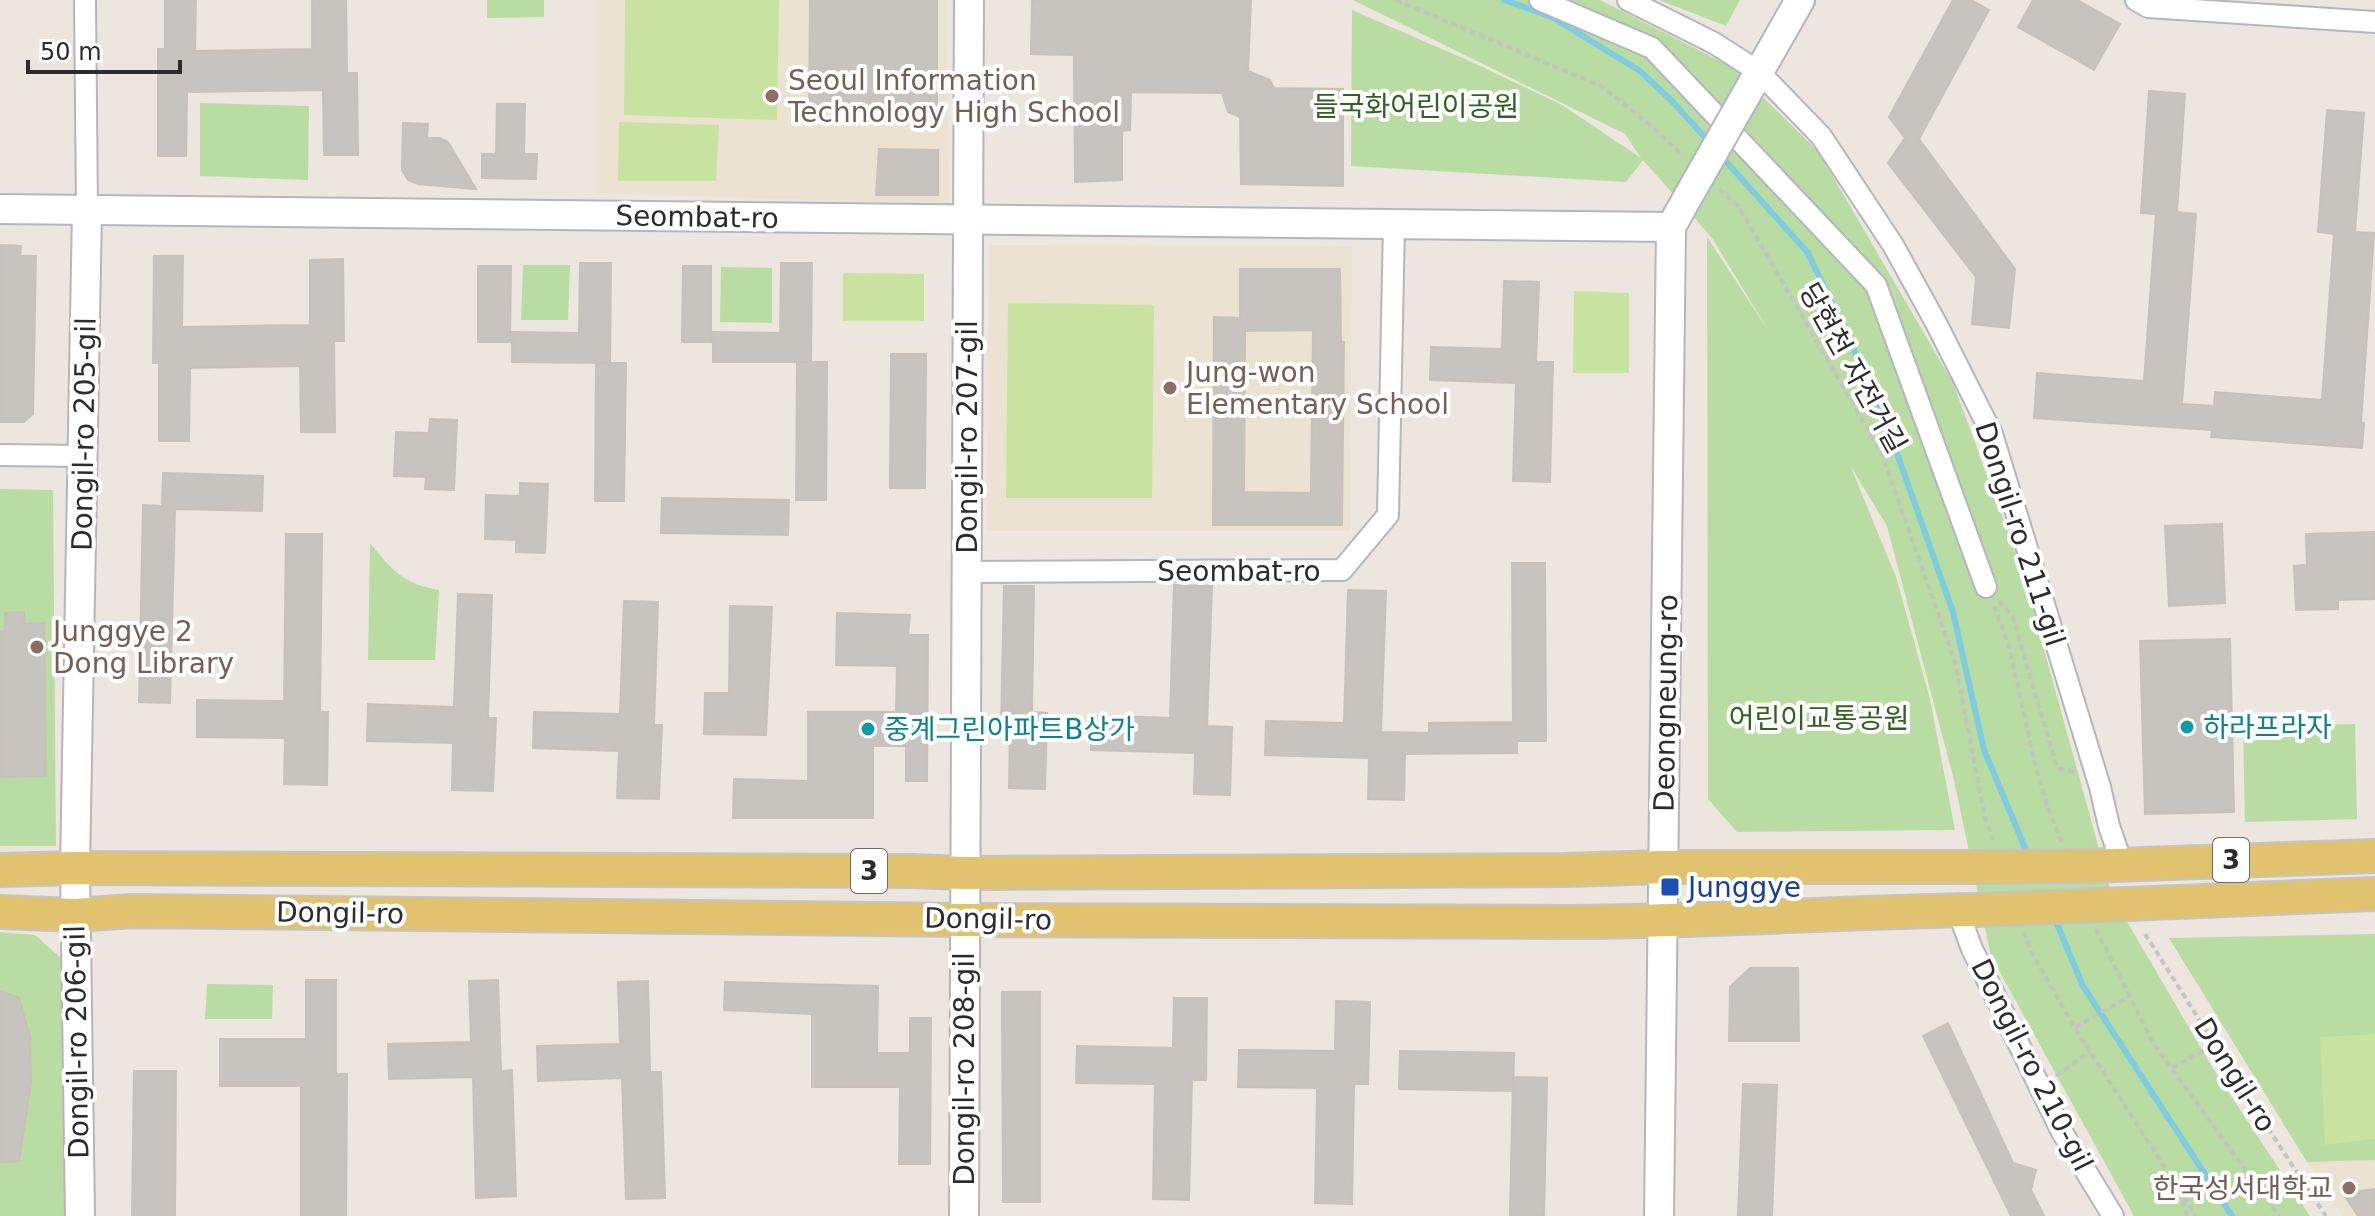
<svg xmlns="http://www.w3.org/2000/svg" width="2375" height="1216" font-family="'DejaVu Sans','Noto Sans KR',sans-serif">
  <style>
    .education { fill: #ebe2d1 }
    .green { fill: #b8dca2 }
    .pitch { fill: #c8e29f }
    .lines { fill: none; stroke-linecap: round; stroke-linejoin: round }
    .stream { stroke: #7fcbe1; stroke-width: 6 }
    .building { fill: #c7c3bf; stroke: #c7c1b9; stroke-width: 2; fill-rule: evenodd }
    .street-casing { stroke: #b3b6be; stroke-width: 24 }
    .secondary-casing { stroke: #b3b6be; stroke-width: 32 }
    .primary-casing { stroke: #c4c4c4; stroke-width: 36 }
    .path { stroke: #c4c4c4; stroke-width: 4; stroke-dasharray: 6 4; stroke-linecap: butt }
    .street { stroke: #fff; stroke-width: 20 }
    .secondary { stroke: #fff; stroke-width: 28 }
    .primary { stroke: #e1c26f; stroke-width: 32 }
    .secondary-bridge-casing { stroke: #b3b6be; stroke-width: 32; stroke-linecap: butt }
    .primary-bridge-casing { stroke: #c4c4c4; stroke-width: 36; stroke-linecap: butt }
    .secondary-bridge { stroke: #fff; stroke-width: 28 }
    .primary-bridge { stroke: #e1c26f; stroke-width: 32 }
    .education-dot { fill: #8d6e63; stroke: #fff; stroke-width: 3 }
    .culture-dot { fill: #0f9aa8; stroke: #fff; stroke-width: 3 }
    .transit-dot { fill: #1a4fb4; stroke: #fff; stroke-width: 3 }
    .labels { text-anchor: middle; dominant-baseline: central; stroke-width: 8; stroke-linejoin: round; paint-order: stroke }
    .shield { fill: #fff; stroke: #6b6b6b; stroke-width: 2 }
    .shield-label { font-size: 26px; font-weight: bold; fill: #2c2c2c }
    .education-label { font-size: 28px; fill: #785e54; stroke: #fff; text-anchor: start }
    .park-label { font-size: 28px; fill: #326123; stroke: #fff }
    .street-label { font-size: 28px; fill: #2c2c2c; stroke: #fff }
    .culture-label { font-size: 28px; fill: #0d838f; stroke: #fff; text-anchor: start }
    .transit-label { font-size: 28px; fill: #164399; stroke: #fff; text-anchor: start }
  </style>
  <rect width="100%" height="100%" fill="#ece6df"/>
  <g class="education">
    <path d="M596,0H946L949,204L596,193Z"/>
    <path d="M989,245L1352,246L1350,531H987Z"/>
    <path d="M2375,1158V1216H2343L2307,1162Z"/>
  </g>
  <g class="green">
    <path d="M487,0H544V17L487,18Z"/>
    <path d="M1353,0H1600L1732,67L1818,151L1953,383L2023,573L2112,896L2212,1067L2310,1216H2134L1991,956L1954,780L1887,526L1850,465L1896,577L1930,699L1955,830L1737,832L1708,799L1707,237L1770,333L1712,238L1643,160L1626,182L1351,166L1352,10L1474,63L1562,105L1641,158L1625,134Z"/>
    <path d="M1659,0H1740L1726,26Z"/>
    <path d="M200,103L309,106L308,180L200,176Z"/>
    <path d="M523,265H570L568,320H521Z"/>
    <path d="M721,267L772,268V323L720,322Z"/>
    <path d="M0,489L53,490L56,846H0Z"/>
    <path d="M370,543C392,570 403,584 439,590L435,660H368Z"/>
    <path d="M2355,724L2357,819L2245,822L2243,727Z"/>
    <path d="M0,932L35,935L62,959L70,1216H0Z"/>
    <path d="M2375,934V1160L2307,1162L2169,938Z"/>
    <path d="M207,984L273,985L272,1019H205Z"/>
  </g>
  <g class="pitch">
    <path d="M625,0H779L777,120L624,115Z"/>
    <path d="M619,122L719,125L716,181H618Z"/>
    <path d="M843,273L924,274V321H843Z"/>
    <path d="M1574,291L1629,293V373H1573Z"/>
    <path d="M1008,303L1154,305L1152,498H1006Z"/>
    <path d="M2375,1034V1139L2325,1145L2320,1037Z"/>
  </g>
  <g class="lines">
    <g class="stream">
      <path d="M1504,0L1552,17L1640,71L1672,101L1709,142"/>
      <path d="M1722,157L1808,253L1880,405L1953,612L1984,750L2028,855"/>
      <path d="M2054,917L2083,986L2232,1216"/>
    </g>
  </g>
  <g class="building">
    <path d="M165,0H196L195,51L312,49V0H346L347,73H357L358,155H324L323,90L187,92L186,156H158V49H165Z"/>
    <path d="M810,0H937V115L882,114V107L809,105Z"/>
    <path d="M1032,0H1251L1248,71L1270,80L1274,88L1343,89V186L1241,184L1240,117L1228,112L1222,93L1131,92L1130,130L1122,131V180L1075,182L1074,55L1031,54Z"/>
    <path d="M1953,0H1971L1989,10L1919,139L2015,269L2009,328L1972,324L1976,277L1888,163L1905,138L1889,117Z"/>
    <path d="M2033,0H2077L2120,24L2094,70L2018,27Z"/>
    <path d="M2149,91L2185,94L2177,212L2196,214L2182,404L2214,406L2215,392L2322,400L2334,234L2318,232L2327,110L2364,113L2355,232L2374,233L2361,423H2364L2362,448L2211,437L2212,430L2034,418L2037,373L2144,381L2156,214L2141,213Z"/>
    <path d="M497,104H525L524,154H537L536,179L482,178V154H496Z"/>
    <path d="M403,123L428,124L427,138H440L448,142L476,189L418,184L408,180L402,170Z"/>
    <path d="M879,149L938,150V195H876Z"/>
    <path d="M0,245L21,246L20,256H36L33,414L24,422H0Z"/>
    <path d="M154,256H183L182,327L310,325V260L343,259L344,341H334L335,432H301L300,366L190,368L189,441H159V363H153Z"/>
    <path d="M580,263H611L610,363L512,362V332L579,333Z"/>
    <path d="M781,263H812L811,362H713V332L780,333Z"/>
    <path d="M478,266H511L510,342H478Z"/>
    <path d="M683,266H711V342H682Z"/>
    <path d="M1240,269H1340L1341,342H1344L1342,525H1213L1214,317L1240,318ZM1313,330L1311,493L1244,492L1245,331Z"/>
    <path d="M1504,281L1539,282L1536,362H1553L1550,482L1513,481L1516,383L1430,380L1431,347L1502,349Z"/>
    <path d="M891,354H926L925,488H890Z"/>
    <path d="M797,362H827L826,500H796Z"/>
    <path d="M596,363H626L624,501H595Z"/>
    <path d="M430,419L457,420L454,490L425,489L426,477L394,476L396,432L429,433Z"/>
    <path d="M163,473L263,476L262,511L175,509L170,703L139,702L143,505L162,506Z"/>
    <path d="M520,483L548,484L545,553L516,552V540L485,539L486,495L520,496Z"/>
    <path d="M662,498L789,500L788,535L661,533Z"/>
    <path d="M2222,524L2225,603L2169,606L2165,526Z"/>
    <path d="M2375,532V599L2338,600V609L2296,610L2294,566L2307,565L2306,534Z"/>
    <path d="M286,534H322L320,712H328L327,785L284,784L285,738L197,737V700L284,701Z"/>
    <path d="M1512,563H1545L1546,741H1517V753L1405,754L1404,800L1368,799L1369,758L1265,755L1266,721L1344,723L1348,590L1386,591L1381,732L1429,733V723L1513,722Z"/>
    <path d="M1174,585L1212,586L1207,726L1232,727L1230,795L1194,794L1195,753L1091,750L1092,715L1170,718Z"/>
    <path d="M1004,586H1034L1032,712L1047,713L1045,789L1009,788L1010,729H1001Z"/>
    <path d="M458,594L492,595L488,718H496L493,791L452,790L453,743L367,741L368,704L454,707Z"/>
    <path d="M624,601L658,602L654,725H662L659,799L617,798L619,751L533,748L534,712L620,714Z"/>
    <path d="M730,606L772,607L766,735L704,734L705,693H729Z"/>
    <path d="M24,612V624L44,623L46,776L1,777L0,631H5V613Z"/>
    <path d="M837,613L910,615L908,635H928L927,781H906V746H873V818H733L734,779L808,781V712H896L897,666L836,665Z"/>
    <path d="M2230,639L2234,812L2145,814L2140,641Z"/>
    <path d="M1750,968H1798L1799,1041H1729L1730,987Z"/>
    <path d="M306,980H336V1074H347L346,1216H301V1086H220V1039H306Z"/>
    <path d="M498,980L501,1071L512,1070L516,1196L476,1198L473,1077L389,1079L388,1044L471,1042L469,981Z"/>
    <path d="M648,981L650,1072H661L665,1198L626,1199L622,1078L538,1081L537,1046L620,1044L618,982Z"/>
    <path d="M725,982L878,986L877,1053H910V1018H931L930,1164H899L900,1087H812V1014L724,1010Z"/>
    <path d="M0,991L19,998L30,1037L31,1082L19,1161L0,1162Z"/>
    <path d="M1002,992H1040V1202H1003Z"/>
    <path d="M1174,998H1207L1206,1080H1192L1189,1200L1153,1199L1155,1084L1076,1083L1077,1046L1173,1048Z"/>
    <path d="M1336,1001L1370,1002L1368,1084H1354L1352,1204L1315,1203L1317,1088L1238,1087L1239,1050L1335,1051Z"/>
    <path d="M1948,1023L2013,1163L2036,1170L2031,1190L2044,1216H2011L1923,1036Z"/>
    <path d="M1400,1051L1514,1053L1513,1091L1399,1089Z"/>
    <path d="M134,1071H176L175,1216H132Z"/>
    <path d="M1513,1077L1547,1078L1544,1216H1510Z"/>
    <path d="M1743,1084L1777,1085L1772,1216H1738Z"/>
    <path d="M2375,1189V1216H2358L2343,1193Z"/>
  </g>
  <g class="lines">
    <defs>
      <g id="street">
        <path d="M85,0L87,210"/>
        <path d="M1540,0L1652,48L1876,285L1986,587"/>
        <path d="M1628,0L1714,43L1759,72L1821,136L1893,245L1936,323L1992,434L2100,787L2109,826L2122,864"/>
        <path d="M2136,0L2148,7L2375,22"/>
        <path d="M0,455L84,456"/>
        <path d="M967,572L1342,570L1388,515L1394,224"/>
        <path d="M1958,911L1972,949L2062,1132L2113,1216"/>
      </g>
      <g id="secondary">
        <path d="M1746,95L1800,0"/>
        <path d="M0,209L1671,227"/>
        <path d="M80,1216L75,868L87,210"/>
        <path d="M964,1216L969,0"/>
        <path d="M1659,1216L1671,227L1689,195"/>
      </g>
      <g id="primary">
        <path d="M2087,866L2375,856"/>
        <path d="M0,870L75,868L912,871L964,873L1565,870L1664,867H1966"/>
        <path d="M2102,905L2375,894"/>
        <path d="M0,912L75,915L133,911L964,920L1565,922C1702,922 1839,912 1976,910"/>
      </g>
    </defs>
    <use href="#street" class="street-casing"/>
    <use href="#secondary" class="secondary-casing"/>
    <use href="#primary" class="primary-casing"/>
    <g class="path">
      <path d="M1396,0L1601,86L1649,124L1683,156"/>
      <path d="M1719,189L1739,207L1882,454L1955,662L1985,818L1993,840"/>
      <path d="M1999,601L2013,617L2057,768L2077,773"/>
      <path d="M1994,606L2009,646L2034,760L2048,808L2062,843"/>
      <path d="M2096,929L2153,1043L2279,1216"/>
      <path d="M2024,932L2030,950L2075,1028L2196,1216"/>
      <path d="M2145,934C2205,1028 2263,1123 2326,1216"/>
      <path d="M2075,1027L2129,997"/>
      <path d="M2172,1068L2215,1044"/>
      <path d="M2056,1076L2090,1051"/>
      <path d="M2183,1200L2187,1216"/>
    </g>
    <use href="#street" class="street"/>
    <use href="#secondary" class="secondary"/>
    <use href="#primary" class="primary"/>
    <defs>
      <path id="secondary-bridge" d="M1689,195L1746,95"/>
      <g id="primary-bridge">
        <path d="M1966,867L2087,866"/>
        <path d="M1976,910L2102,905"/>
      </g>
    </defs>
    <use href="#secondary-bridge" class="secondary-bridge-casing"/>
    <use href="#primary-bridge" class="primary-bridge-casing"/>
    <use href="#secondary-bridge" class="secondary-bridge"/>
    <use href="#primary-bridge" class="primary-bridge"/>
  </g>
  <g class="education-dot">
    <circle cx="772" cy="96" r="8"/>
    <circle cx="1170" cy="388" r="8"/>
    <circle cx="37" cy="647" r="8"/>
    <circle cx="2349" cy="1188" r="8"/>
  </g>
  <g class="culture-dot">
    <circle cx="2187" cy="727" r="8"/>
    <circle cx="868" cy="729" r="8"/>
  </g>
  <rect class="transit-dot" x="1660" y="877" width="20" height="20" rx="4"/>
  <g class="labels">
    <g class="shield">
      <rect x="2213" y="838" width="36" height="44" rx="6"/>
      <rect x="851" y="849" width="36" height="44" rx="6"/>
    </g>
    <g class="shield-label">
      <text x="2231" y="860">3</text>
      <text x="869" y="871">3</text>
    </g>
    <g class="education-label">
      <text x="788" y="80">Seoul Information<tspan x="788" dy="32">Technology High School</tspan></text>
      <text x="1186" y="372">Jung-won<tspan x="1186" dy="32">Elementary School</tspan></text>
      <text x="53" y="631">Junggye 2<tspan x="53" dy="32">Dong Library</tspan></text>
      <text x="2333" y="1188" text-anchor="end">한국성서대학교</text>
    </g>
    <g class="park-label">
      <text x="1416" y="106">들국화어린이공원</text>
      <text x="1819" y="718">어린이교통공원</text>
    </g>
    <g class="street-label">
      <text transform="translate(697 217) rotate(1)">Seombat-ro</text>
      <text transform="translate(1853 368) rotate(61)">당현천 자전거길</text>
      <text transform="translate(84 434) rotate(-89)">Dongil-ro 205-gil</text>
      <text transform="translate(967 437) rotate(-90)">Dongil-ro 207-gil</text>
      <text transform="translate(2020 534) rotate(72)">Dongil-ro 211-gil</text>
      <text x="1239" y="571">Seombat-ro</text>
      <text transform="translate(1666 703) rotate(-89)">Deongneung-ro</text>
      <text transform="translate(340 913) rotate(1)">Dongil-ro</text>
      <text transform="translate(988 919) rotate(1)">Dongil-ro</text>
      <text transform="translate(77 1042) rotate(-91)">Dongil-ro 206-gil</text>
      <text transform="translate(2032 1065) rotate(63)">Dongil-ro 210-gil</text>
      <text transform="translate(964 1069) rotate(-90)">Dongil-ro 208-gil</text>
      <text transform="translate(2235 1075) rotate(58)">Dongil-ro</text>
    </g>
    <g class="culture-label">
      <text x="2203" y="727">하라프라자</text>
      <text x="884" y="729">중계그린아파트B상가</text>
    </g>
    <g class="transit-label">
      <text x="1688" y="887">Junggye</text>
    </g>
  </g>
  <path d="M28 60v12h152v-12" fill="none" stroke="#2c2c2c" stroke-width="4"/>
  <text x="40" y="60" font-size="24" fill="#2c2c2c" stroke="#ffffff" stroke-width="6" paint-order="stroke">50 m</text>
</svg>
